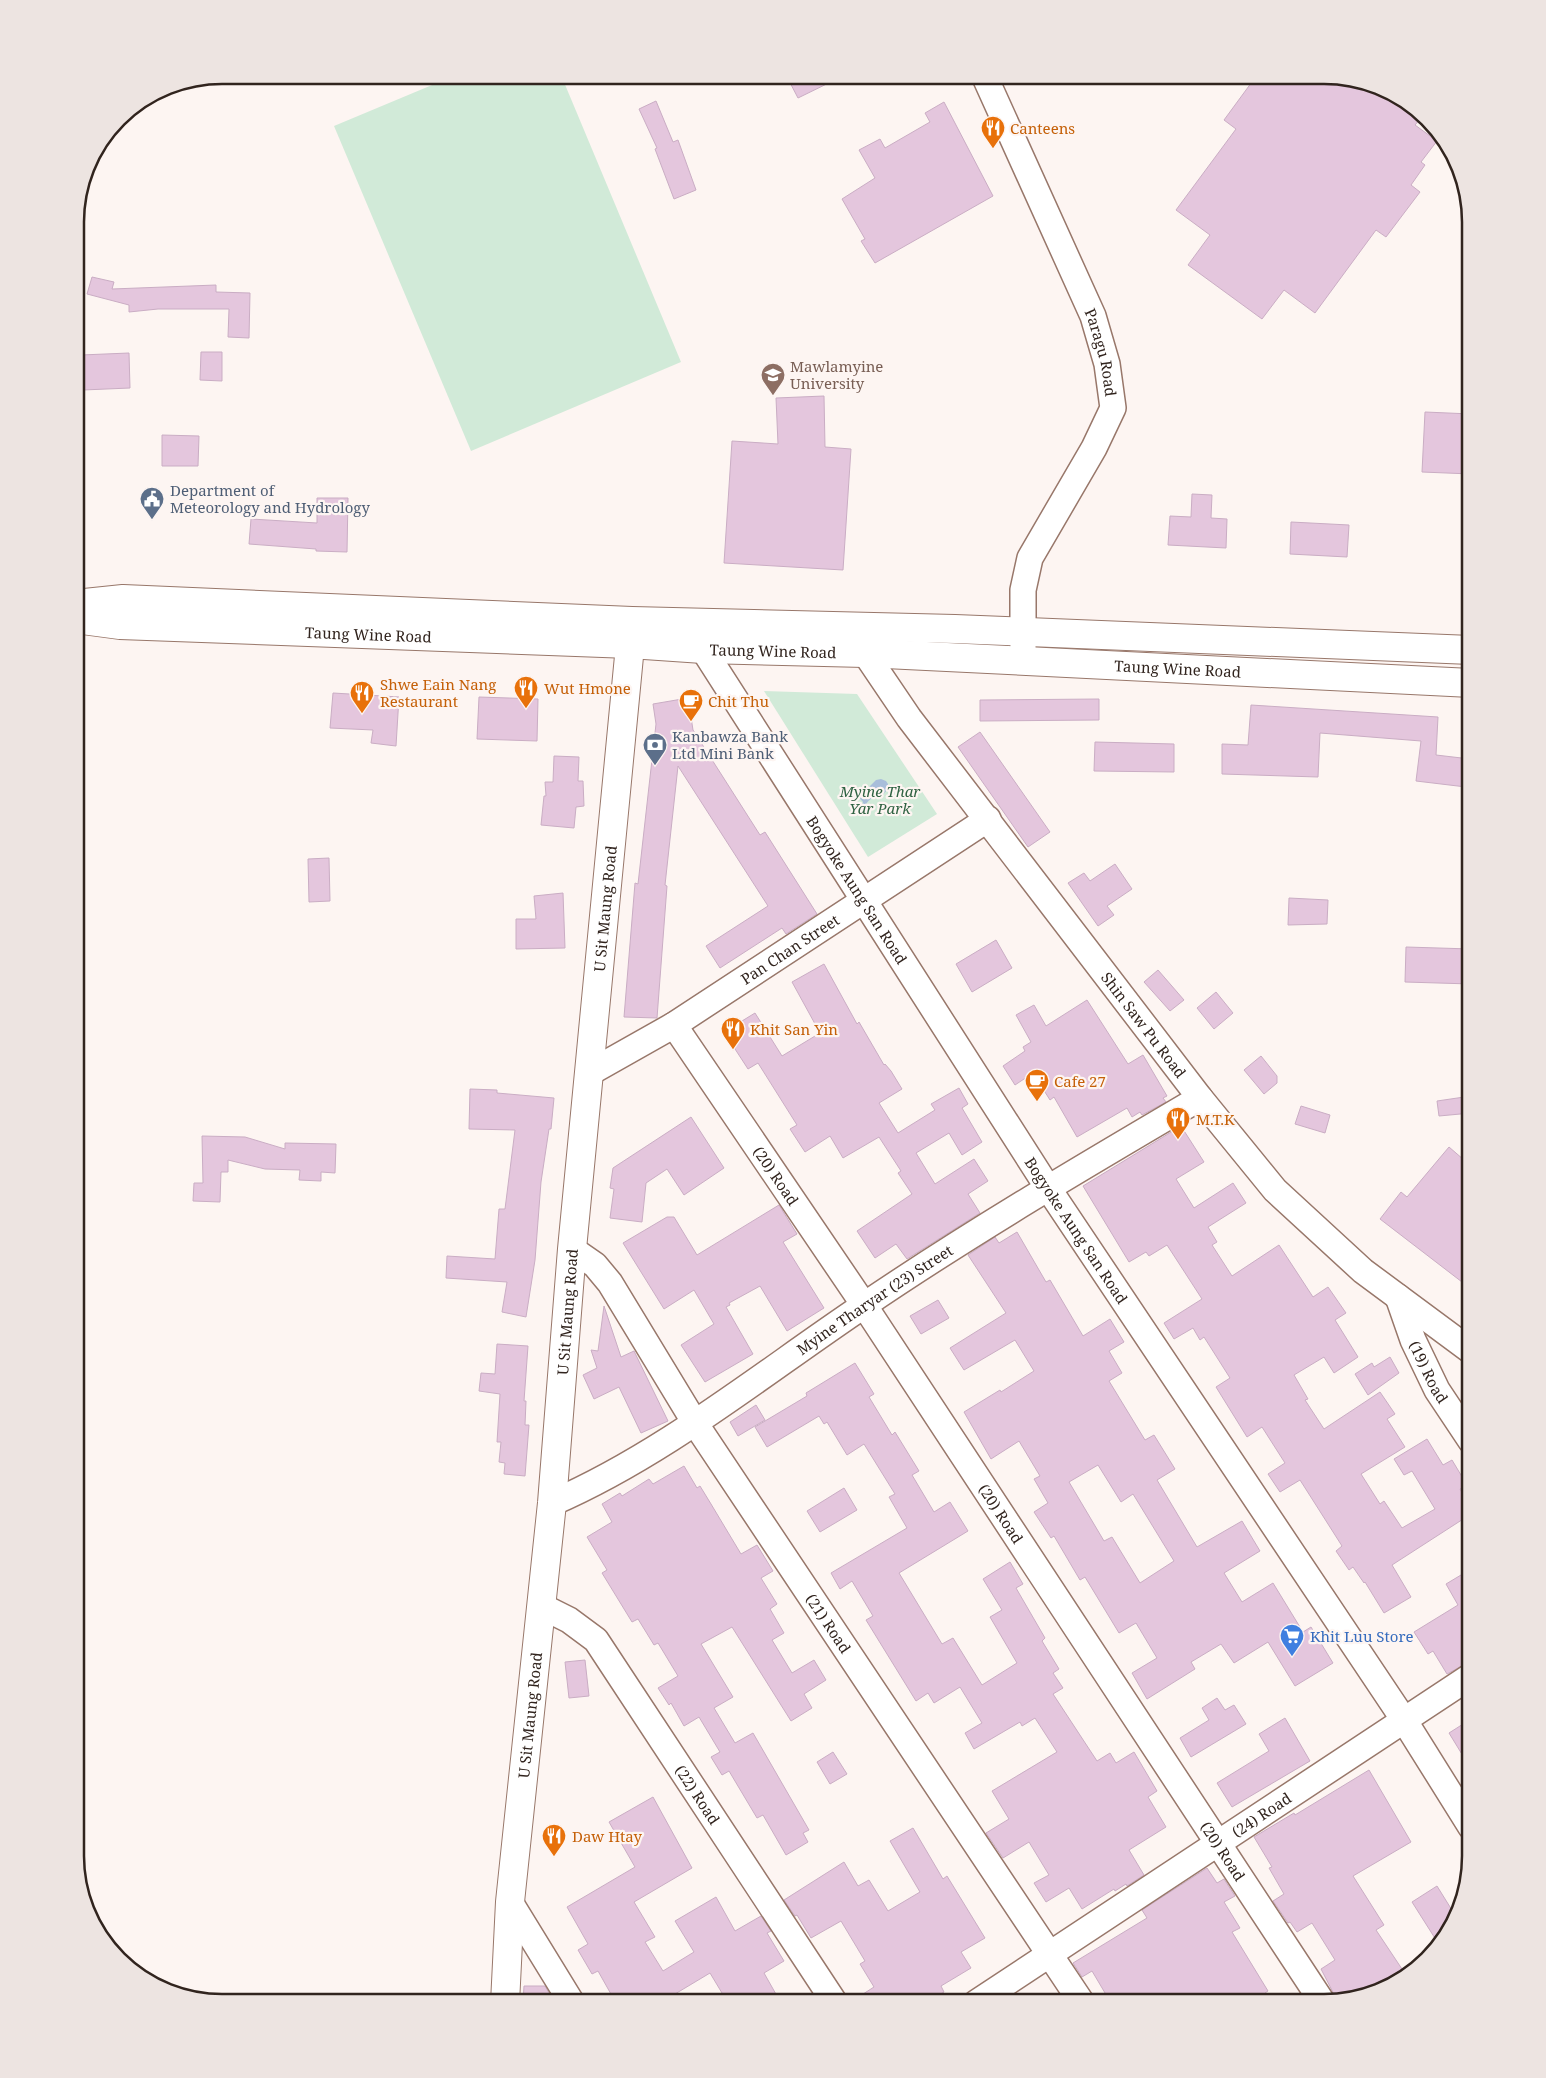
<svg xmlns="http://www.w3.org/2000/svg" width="1546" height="2078" font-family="'Noto Serif',serif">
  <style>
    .green { fill: #d1ead8 }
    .water { fill: #a8beda }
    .building { fill: #e4c6dd; stroke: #caadc4; fill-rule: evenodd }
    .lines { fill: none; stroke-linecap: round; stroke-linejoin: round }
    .minor-casing { stroke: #98776a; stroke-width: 28 }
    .major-casing { stroke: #98776a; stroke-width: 30 }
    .minor { stroke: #fff; stroke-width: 25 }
    .major { stroke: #fff; stroke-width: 28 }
    .labels { text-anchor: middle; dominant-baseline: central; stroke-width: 4.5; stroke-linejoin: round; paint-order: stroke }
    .food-label { font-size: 15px; fill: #c56008; stroke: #fdf5f2; text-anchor: start }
    .street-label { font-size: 15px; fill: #31241e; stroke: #fdf5f2 }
    .education-label { font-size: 15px; fill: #785e54; stroke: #fdf5f2; text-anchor: start }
    .service-label { font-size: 15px; fill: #4e5e75; stroke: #fdf5f2; text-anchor: start }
    .park-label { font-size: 15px; font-style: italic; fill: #2f6242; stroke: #fdf5f2 }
    .shop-label { font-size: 15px; fill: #366cbe; stroke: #fdf5f2; text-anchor: start }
    .rim { fill: none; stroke: #31241e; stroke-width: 2.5 }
  </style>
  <rect width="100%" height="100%" fill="#fdf5f2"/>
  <g class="green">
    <path d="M456,75H561L681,362L471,451L334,126Z"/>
    <path d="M764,691L857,694L937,814L868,857Z"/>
  </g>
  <path class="water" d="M881,779L886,781L888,784V789L879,799C868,796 868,804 861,809L863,802L854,792H864L876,780Z"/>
  <g class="building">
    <path d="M786,75H845L798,98Z"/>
    <path d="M1257,75L1269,84L1276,75H1334L1398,95L1421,118L1415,125L1437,141L1421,162L1425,165L1411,185L1420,192L1386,237L1376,230L1315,313L1284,290L1262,319L1188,265L1210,235L1176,210L1236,129L1224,120Z"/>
    <path d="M656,101L673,142L678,140L696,190L674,199L655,149L657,148L639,109Z"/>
    <path d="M944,102L993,196L875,263L861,241L865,239L842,199L875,178L859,150L880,139L885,148L930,122L925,113Z"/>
    <path d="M92,277L114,282L112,289L216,285V292L250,293L249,338L228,337L229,309H158L129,312V305L87,294Z"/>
    <path d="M201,352H222V381L200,380Z"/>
    <path d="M129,353L130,388L83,390L81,355Z"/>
    <path d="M824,396L825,447L851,449L843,570L724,563L732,441L778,444L776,398Z"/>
    <path d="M1425,412L1471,414V474L1422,472Z"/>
    <path d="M162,435L199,436L198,466H162Z"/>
    <path d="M1192,494L1212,495L1211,518L1227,519L1226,548L1168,545L1170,516L1191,517Z"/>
    <path d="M317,498H348L347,552L316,551V549L249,544L251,519L317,523Z"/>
    <path d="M1291,522L1349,525L1347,557L1290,554Z"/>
    <path d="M333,693L399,697L396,746L371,743L373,730L330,728Z"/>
    <path d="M479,697L538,699L537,741L477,739Z"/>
    <path d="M688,698L693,730L760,835L765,832L817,914L786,934L782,928L720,968L706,946L768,906L678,766L665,885L667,886L657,1018L624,1017L635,883L638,884L656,724L653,704Z"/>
    <path d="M1099,699V720L980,721V700Z"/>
    <path d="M1251,705L1438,717L1436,755L1470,759L1466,787L1416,781L1421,741L1320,733L1318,777L1222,774V744L1248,745Z"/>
    <path d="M980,732L1050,832L1028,847L958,747Z"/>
    <path d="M1095,742L1174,744V772L1094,771Z"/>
    <path d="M554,756L579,757L578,781H583L584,806L576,807L574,828L541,825L544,796H546L545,782H553Z"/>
    <path d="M329,858L330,901L309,902L308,859Z"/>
    <path d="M1115,864L1132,889L1107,906L1114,915L1098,926L1068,883L1084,873L1090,881Z"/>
    <path d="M563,893L565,948L516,949V919H536L534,896Z"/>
    <path d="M1289,898L1328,900L1327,924L1288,925Z"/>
    <path d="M996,940L1012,968L972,992L956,964Z"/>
    <path d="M1406,947L1471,949V984L1405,982Z"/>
    <path d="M824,964L857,1024L859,1022L884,1065L885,1064L891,1071L902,1089L879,1103L898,1133L935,1110L931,1104L959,1088L968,1104L962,1108L982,1142L962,1155L949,1133L916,1153L935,1184L974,1159L988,1181L968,1194L980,1213L907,1259L896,1244L875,1258L857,1231L912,1194L898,1173L901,1171L879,1137L843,1158L830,1136L805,1152L790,1129L797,1125L758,1063L748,1069L724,1032L755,1013L782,1056L820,1033L792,982Z"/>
    <path d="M1158,970L1184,1000L1170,1011L1144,982Z"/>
    <path d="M1216,992L1233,1013L1214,1029L1197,1008Z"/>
    <path d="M1087,1000L1128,1064L1143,1055L1167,1096L1163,1098L1166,1102L1142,1115L1140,1112L1132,1117L1127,1108L1077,1137L1054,1097L1050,1100L1033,1073L1015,1085L1003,1066L1025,1051L1023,1047L1031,1042L1016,1015L1034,1005L1046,1026Z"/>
    <path d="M1261,1056L1277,1076V1083L1264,1094L1244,1070Z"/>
    <path d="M470,1089L497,1090V1093L554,1098L551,1129H549L541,1182L535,1260L526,1317L502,1312L507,1282L446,1278L447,1256L495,1259L499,1209H505L515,1130L469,1129Z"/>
    <path d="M1471,1096V1113L1439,1116L1437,1101Z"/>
    <path d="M1301,1106L1330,1115L1325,1133L1295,1124Z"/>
    <path d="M691,1117L724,1168L684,1195L667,1169L646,1183L642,1222L610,1218L614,1189L610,1188L613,1168Z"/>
    <path d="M1181,1126L1204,1162L1176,1179L1194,1208L1233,1183L1246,1203L1208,1227L1217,1242L1212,1245L1232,1276L1279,1245L1313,1297L1328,1287L1346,1313L1335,1320L1358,1357L1334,1373L1324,1357L1294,1375L1308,1399L1305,1400L1324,1429L1380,1392L1395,1414L1387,1419L1405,1447L1361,1474L1380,1504L1384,1501L1402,1528L1435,1509L1412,1471L1404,1475L1394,1459L1427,1439L1443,1465L1452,1460L1467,1485L1460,1489L1471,1509V1514L1392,1565L1411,1597L1384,1613L1365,1582L1364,1583L1353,1567L1349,1570L1336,1551L1342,1546L1300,1480L1280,1492L1268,1474L1285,1463L1262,1427L1247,1437L1216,1387L1230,1378L1204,1337L1200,1340L1193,1328L1174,1339L1164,1323L1202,1299L1167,1245L1149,1256L1146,1252L1129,1262L1083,1186Z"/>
    <path d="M202,1136L245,1137L285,1149V1143L336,1144L335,1173L321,1172V1181L299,1180L300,1170L265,1169L228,1160V1172H221L220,1202L193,1201L194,1183H203Z"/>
    <path d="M1449,1147L1471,1166V1271L1462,1282L1380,1219L1401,1192L1407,1197Z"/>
    <path d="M779,1205L797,1234L783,1242L824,1308L787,1331L760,1286L729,1303L730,1305L726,1307L753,1354L705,1382L681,1345L714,1324L694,1290L664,1309L623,1243L667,1217H674L697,1255Z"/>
    <path d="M1017,1232L1046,1282L1050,1280L1083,1336L1110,1319L1124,1342L1109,1351L1122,1373L1109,1381L1145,1440L1154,1435L1175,1469L1157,1480L1197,1547L1242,1521L1260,1551L1224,1573L1242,1602L1273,1583L1303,1632L1311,1627L1333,1663L1295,1686L1268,1642L1234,1663L1221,1644L1191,1662L1195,1669L1147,1699L1132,1673L1157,1658L1136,1623L1119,1633L1085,1577L1080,1580L1054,1536L1051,1538L1034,1512L1048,1503L1034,1479L1040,1476L1019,1441L991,1459L964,1412L1000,1390L1001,1392L1034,1371L1015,1340L964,1370L950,1348L1006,1313L968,1255L995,1237L999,1243ZM1098,1465L1121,1502L1133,1494L1174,1561L1140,1583L1112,1537L1104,1541L1069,1482Z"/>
    <path d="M938,1300L949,1318L921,1334L910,1316Z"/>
    <path d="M604,1306L621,1357L634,1351L668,1421L641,1433L619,1387L594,1399L583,1375L597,1368L591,1350L598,1351Z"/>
    <path d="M497,1344L528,1346L524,1401H526L525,1425H529L525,1476L504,1474L505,1463L499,1462L501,1442H497L500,1394L479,1391L481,1373L495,1374Z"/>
    <path d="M1390,1357L1399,1373L1368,1395L1355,1374L1372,1363L1374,1367Z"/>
    <path d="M855,1363L874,1394L869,1397L892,1435L895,1432L919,1471L912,1475L934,1512L950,1502L968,1531L899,1573L942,1644L953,1638L982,1685L1017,1663L990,1617L1002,1610L983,1579L1010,1562L1023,1584L1016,1588L1045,1638L1042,1641L1059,1669L1053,1673L1063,1688L1053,1694L1097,1761L1110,1753L1116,1763L1134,1752L1157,1791L1148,1797L1166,1827L1129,1850L1144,1875L1127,1886L1126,1884L1115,1891L1114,1889L1082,1909L1069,1888L1046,1902L1034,1883L1049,1875L1029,1842L1003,1858L986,1833L1009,1819L992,1791L1057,1752L1035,1718L1022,1726L1020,1722L974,1749L965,1733L982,1723L960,1687L934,1703L928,1693L916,1701L866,1620L873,1616L852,1581L840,1589L831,1573L907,1528L889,1497L895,1494L864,1444L847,1455L827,1422L824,1424L819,1416L767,1447L755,1427L807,1396L806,1393Z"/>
    <path d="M756,1405L765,1420L738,1436L730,1422Z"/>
    <path d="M684,1466L697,1488L700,1486L711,1504L741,1554L757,1545L773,1571L761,1578L777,1604L770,1609L784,1633L772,1640L792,1673L814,1660L826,1680L804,1694L812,1708L791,1721L732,1627L701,1644L733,1697L714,1708L735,1743L753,1733L809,1830L803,1833L808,1842L786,1855L763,1815L757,1818L729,1771L722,1775L711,1757L720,1752L699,1717L684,1726L671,1703L669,1705L658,1688L678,1676L658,1643L654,1645L638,1619L632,1622L602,1573L607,1570L587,1537L612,1522L602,1504L620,1493L622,1496L649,1479L653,1484Z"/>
    <path d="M844,1488L857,1510L820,1532L807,1511Z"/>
    <path d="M1471,1569V1661L1447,1674L1433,1651L1428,1654L1414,1632L1458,1605L1446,1584Z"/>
    <path d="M585,1660L589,1696L569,1698L565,1662Z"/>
    <path d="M1217,1698L1225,1710L1234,1705L1246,1724L1191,1757L1180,1738L1209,1720L1202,1708Z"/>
    <path d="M1285,1718L1310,1761L1232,1807L1217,1783L1269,1751L1259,1734Z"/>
    <path d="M1471,1719V1769L1449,1733Z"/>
    <path d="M833,1752L847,1774L830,1784L817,1762Z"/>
    <path d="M1369,1770L1411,1842L1353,1876L1384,1925L1376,1930L1406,1975L1398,1983L1337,2000L1321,1969L1335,1960L1312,1923L1297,1932L1290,1922L1288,1923L1273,1901L1284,1894L1269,1868L1272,1867L1254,1837L1294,1813L1295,1815Z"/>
    <path d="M653,1797L692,1868L634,1902L655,1937L645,1942L663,1971L694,1952L675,1921L716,1897L735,1931L761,1916L771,1931L767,1933L784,1961L764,1973L781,2003H728L710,1973L675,1994L680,2003H616L598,1971L592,1974L578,1950L588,1944L567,1907L635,1867L609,1822Z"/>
    <path d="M913,1828L943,1879L947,1876L985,1938L961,1952L971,1968L941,1986L944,1992L925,2003H849L874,1987L860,1964L865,1961L841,1921L811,1938L797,1915L795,1916L784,1900L844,1862L858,1886L869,1880L888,1911L920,1892L890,1841Z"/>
    <path d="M1207,1868L1217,1883L1224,1879L1235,1896L1224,1902L1240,1928L1232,1932L1268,1991L1265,1993L1271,2003H1111L1092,1971L1082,1977L1073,1963L1147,1918L1142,1910Z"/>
    <path d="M1437,1886L1455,1915L1451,1930L1438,1943L1412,1902Z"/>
    <path d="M524,1986H545L555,2003H523Z"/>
  </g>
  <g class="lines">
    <defs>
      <g id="minor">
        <path id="s1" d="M984,75L1093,316L1107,364L1113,408L1094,448L1030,558L1023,590V661"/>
        <path id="s2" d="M701,631L703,649L1048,1188L1404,1720L1471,1827"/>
        <path id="s3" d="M865,653L909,718L1200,1098L1275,1190L1363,1271L1471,1351"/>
        <path id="s4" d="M674,1025L864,1305L1323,2003"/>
        <path id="s5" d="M589,1073L674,1025L988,819"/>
        <path id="s6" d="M572,1249L595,1265L610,1283L695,1423L1082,2003"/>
        <path id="s7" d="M1398,1297L1413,1340L1437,1390L1471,1441"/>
        <path id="s8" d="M552,1503C663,1455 763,1373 863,1306C972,1232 1086,1165 1200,1098"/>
        <path id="s9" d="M541,1606L569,1620L596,1640L835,2003"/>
        <path d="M510,1902L572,2003"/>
        <path id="s10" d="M976,2003L1471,1676"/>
      </g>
      <g id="major">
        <path d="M75,604L123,599L632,621L955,629L1471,650"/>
        <path id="s11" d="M75,619L120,625L630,644L703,649L865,653L1471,683"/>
        <path id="s12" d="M505,2003L510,1902L552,1503L572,1249L632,625"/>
      </g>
    </defs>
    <use href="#minor" class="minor-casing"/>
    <use href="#major" class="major-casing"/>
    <use href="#minor" class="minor"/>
    <use href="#major" class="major"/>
  </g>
  <defs>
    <symbol id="restaurant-pin" viewBox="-11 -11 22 30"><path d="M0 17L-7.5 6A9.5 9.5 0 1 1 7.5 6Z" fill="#e8710a" stroke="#fdf5f2"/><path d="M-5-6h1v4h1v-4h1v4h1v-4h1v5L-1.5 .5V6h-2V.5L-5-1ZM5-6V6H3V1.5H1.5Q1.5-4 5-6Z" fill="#fff"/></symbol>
    <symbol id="university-pin" viewBox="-11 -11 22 30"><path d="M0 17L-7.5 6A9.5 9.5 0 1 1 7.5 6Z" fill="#8d6e63" stroke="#fdf5f2"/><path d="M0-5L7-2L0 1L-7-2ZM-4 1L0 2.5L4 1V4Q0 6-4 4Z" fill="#fff"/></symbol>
    <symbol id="civic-pin" viewBox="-11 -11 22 30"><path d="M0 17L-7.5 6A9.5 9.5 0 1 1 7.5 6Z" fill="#5c6f8a" stroke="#fdf5f2"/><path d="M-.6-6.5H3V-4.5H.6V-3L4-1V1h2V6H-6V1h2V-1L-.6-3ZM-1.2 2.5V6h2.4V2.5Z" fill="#fff"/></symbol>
    <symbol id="cafe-pin" viewBox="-11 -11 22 30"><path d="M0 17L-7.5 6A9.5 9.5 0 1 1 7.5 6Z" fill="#e8710a" stroke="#fdf5f2"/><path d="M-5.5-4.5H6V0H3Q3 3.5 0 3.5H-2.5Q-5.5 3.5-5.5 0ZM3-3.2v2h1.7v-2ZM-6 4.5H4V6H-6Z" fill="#fff"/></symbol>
    <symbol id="bank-pin" viewBox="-11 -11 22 30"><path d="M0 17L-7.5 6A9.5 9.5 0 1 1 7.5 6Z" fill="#5c6f8a" stroke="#fdf5f2"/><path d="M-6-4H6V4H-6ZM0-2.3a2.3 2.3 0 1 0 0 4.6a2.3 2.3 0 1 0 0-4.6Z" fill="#fff"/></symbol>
    <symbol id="supermarket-pin" viewBox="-11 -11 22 30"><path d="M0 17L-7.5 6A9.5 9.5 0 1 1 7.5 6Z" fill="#3f7fe0" stroke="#fdf5f2"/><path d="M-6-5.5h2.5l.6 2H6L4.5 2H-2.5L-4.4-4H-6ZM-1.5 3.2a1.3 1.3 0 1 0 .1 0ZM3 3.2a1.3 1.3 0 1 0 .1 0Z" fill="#fff"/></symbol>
  </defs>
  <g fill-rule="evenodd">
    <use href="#restaurant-pin" x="979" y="114" width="28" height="38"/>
    <use href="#university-pin" x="759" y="361" width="28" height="38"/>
    <use href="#civic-pin" x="138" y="485" width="28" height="38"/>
    <use href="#restaurant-pin" x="512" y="674" width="28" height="38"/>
    <use href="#restaurant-pin" x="348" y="679" width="28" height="38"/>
    <use href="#cafe-pin" x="677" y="687" width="28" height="38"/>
    <use href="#bank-pin" x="641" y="731" width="28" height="38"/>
    <use href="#restaurant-pin" x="719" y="1015" width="28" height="38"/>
    <use href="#cafe-pin" x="1023" y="1067" width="28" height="38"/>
    <use href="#restaurant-pin" x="1164" y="1105" width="28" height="38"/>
    <use href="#supermarket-pin" x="1278" y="1622" width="28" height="38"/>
    <use href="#restaurant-pin" x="540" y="1822" width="28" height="38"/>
  </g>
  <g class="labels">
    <g class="food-label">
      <text x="1010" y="128">Canteens</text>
      <text x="380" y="684">Shwe Eain Nang<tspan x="380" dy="17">Restaurant</tspan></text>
      <text x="544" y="688">Wut Hmone</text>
      <text x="708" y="701">Chit Thu</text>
      <text x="750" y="1029">Khit San Yin</text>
      <text x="1054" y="1081">Cafe 27</text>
      <text x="1196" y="1119">M.T.K</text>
      <text x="572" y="1836">Daw Htay</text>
    </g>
    <g class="street-label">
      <text stroke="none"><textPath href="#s1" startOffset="302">Paragu Road</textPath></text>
      <text stroke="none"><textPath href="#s11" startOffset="294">Taung Wine Road</textPath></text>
      <text stroke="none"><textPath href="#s11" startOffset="699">Taung Wine Road</textPath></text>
      <text stroke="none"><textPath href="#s11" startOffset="1104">Taung Wine Road</textPath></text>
      <text stroke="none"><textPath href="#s2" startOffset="304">Bogyoke Aung San Road</textPath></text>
      <text stroke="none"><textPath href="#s12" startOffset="1099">U Sit Maung Road</textPath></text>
      <text stroke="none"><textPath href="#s5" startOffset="236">Pan Chan Street</textPath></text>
      <text stroke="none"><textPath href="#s3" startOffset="465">Shin Saw Pu Road</textPath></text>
      <text stroke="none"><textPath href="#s4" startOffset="182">(20) Road</textPath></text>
      <text stroke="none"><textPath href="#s2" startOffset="709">Bogyoke Aung San Road</textPath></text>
      <text stroke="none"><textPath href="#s8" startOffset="382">Myine Tharyar (23) Street</textPath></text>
      <text stroke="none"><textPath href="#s12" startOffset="694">U Sit Maung Road</textPath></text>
      <text stroke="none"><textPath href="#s7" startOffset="81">(19) Road</textPath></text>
      <text stroke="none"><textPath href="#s4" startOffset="588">(20) Road</textPath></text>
      <text stroke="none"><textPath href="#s6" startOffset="456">(21) Road</textPath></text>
      <text stroke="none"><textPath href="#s12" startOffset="289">U Sit Maung Road</textPath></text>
      <text stroke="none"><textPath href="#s9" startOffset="250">(22) Road</textPath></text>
      <text stroke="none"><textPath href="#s10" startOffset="342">(24) Road</textPath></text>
      <text stroke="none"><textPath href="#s4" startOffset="992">(20) Road</textPath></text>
    </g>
    <g class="education-label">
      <text x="790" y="366">Mawlamyine<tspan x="790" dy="17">University</tspan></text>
    </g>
    <g class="service-label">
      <text x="170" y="490">Department of<tspan x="170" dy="17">Meteorology and Hydrology</tspan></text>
      <text x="672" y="736">Kanbawza Bank<tspan x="672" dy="17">Ltd Mini Bank</tspan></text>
    </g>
    <g class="park-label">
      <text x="880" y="791">Myine Thar<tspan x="880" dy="17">Yar Park</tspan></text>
    </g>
    <g class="shop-label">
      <text x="1310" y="1636">Khit Luu Store</text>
    </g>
  </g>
  <path d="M0 0H1546V2078H0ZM222 84H1324A138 138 0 0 1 1462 222V1856A138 138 0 0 1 1324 1994H222A138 138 0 0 1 84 1856V222A138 138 0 0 1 222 84Z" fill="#ede4e1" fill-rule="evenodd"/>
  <path class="rim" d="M222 84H1324A138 138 0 0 1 1462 222V1856A138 138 0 0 1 1324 1994H222A138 138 0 0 1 84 1856V222A138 138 0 0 1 222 84Z"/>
</svg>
